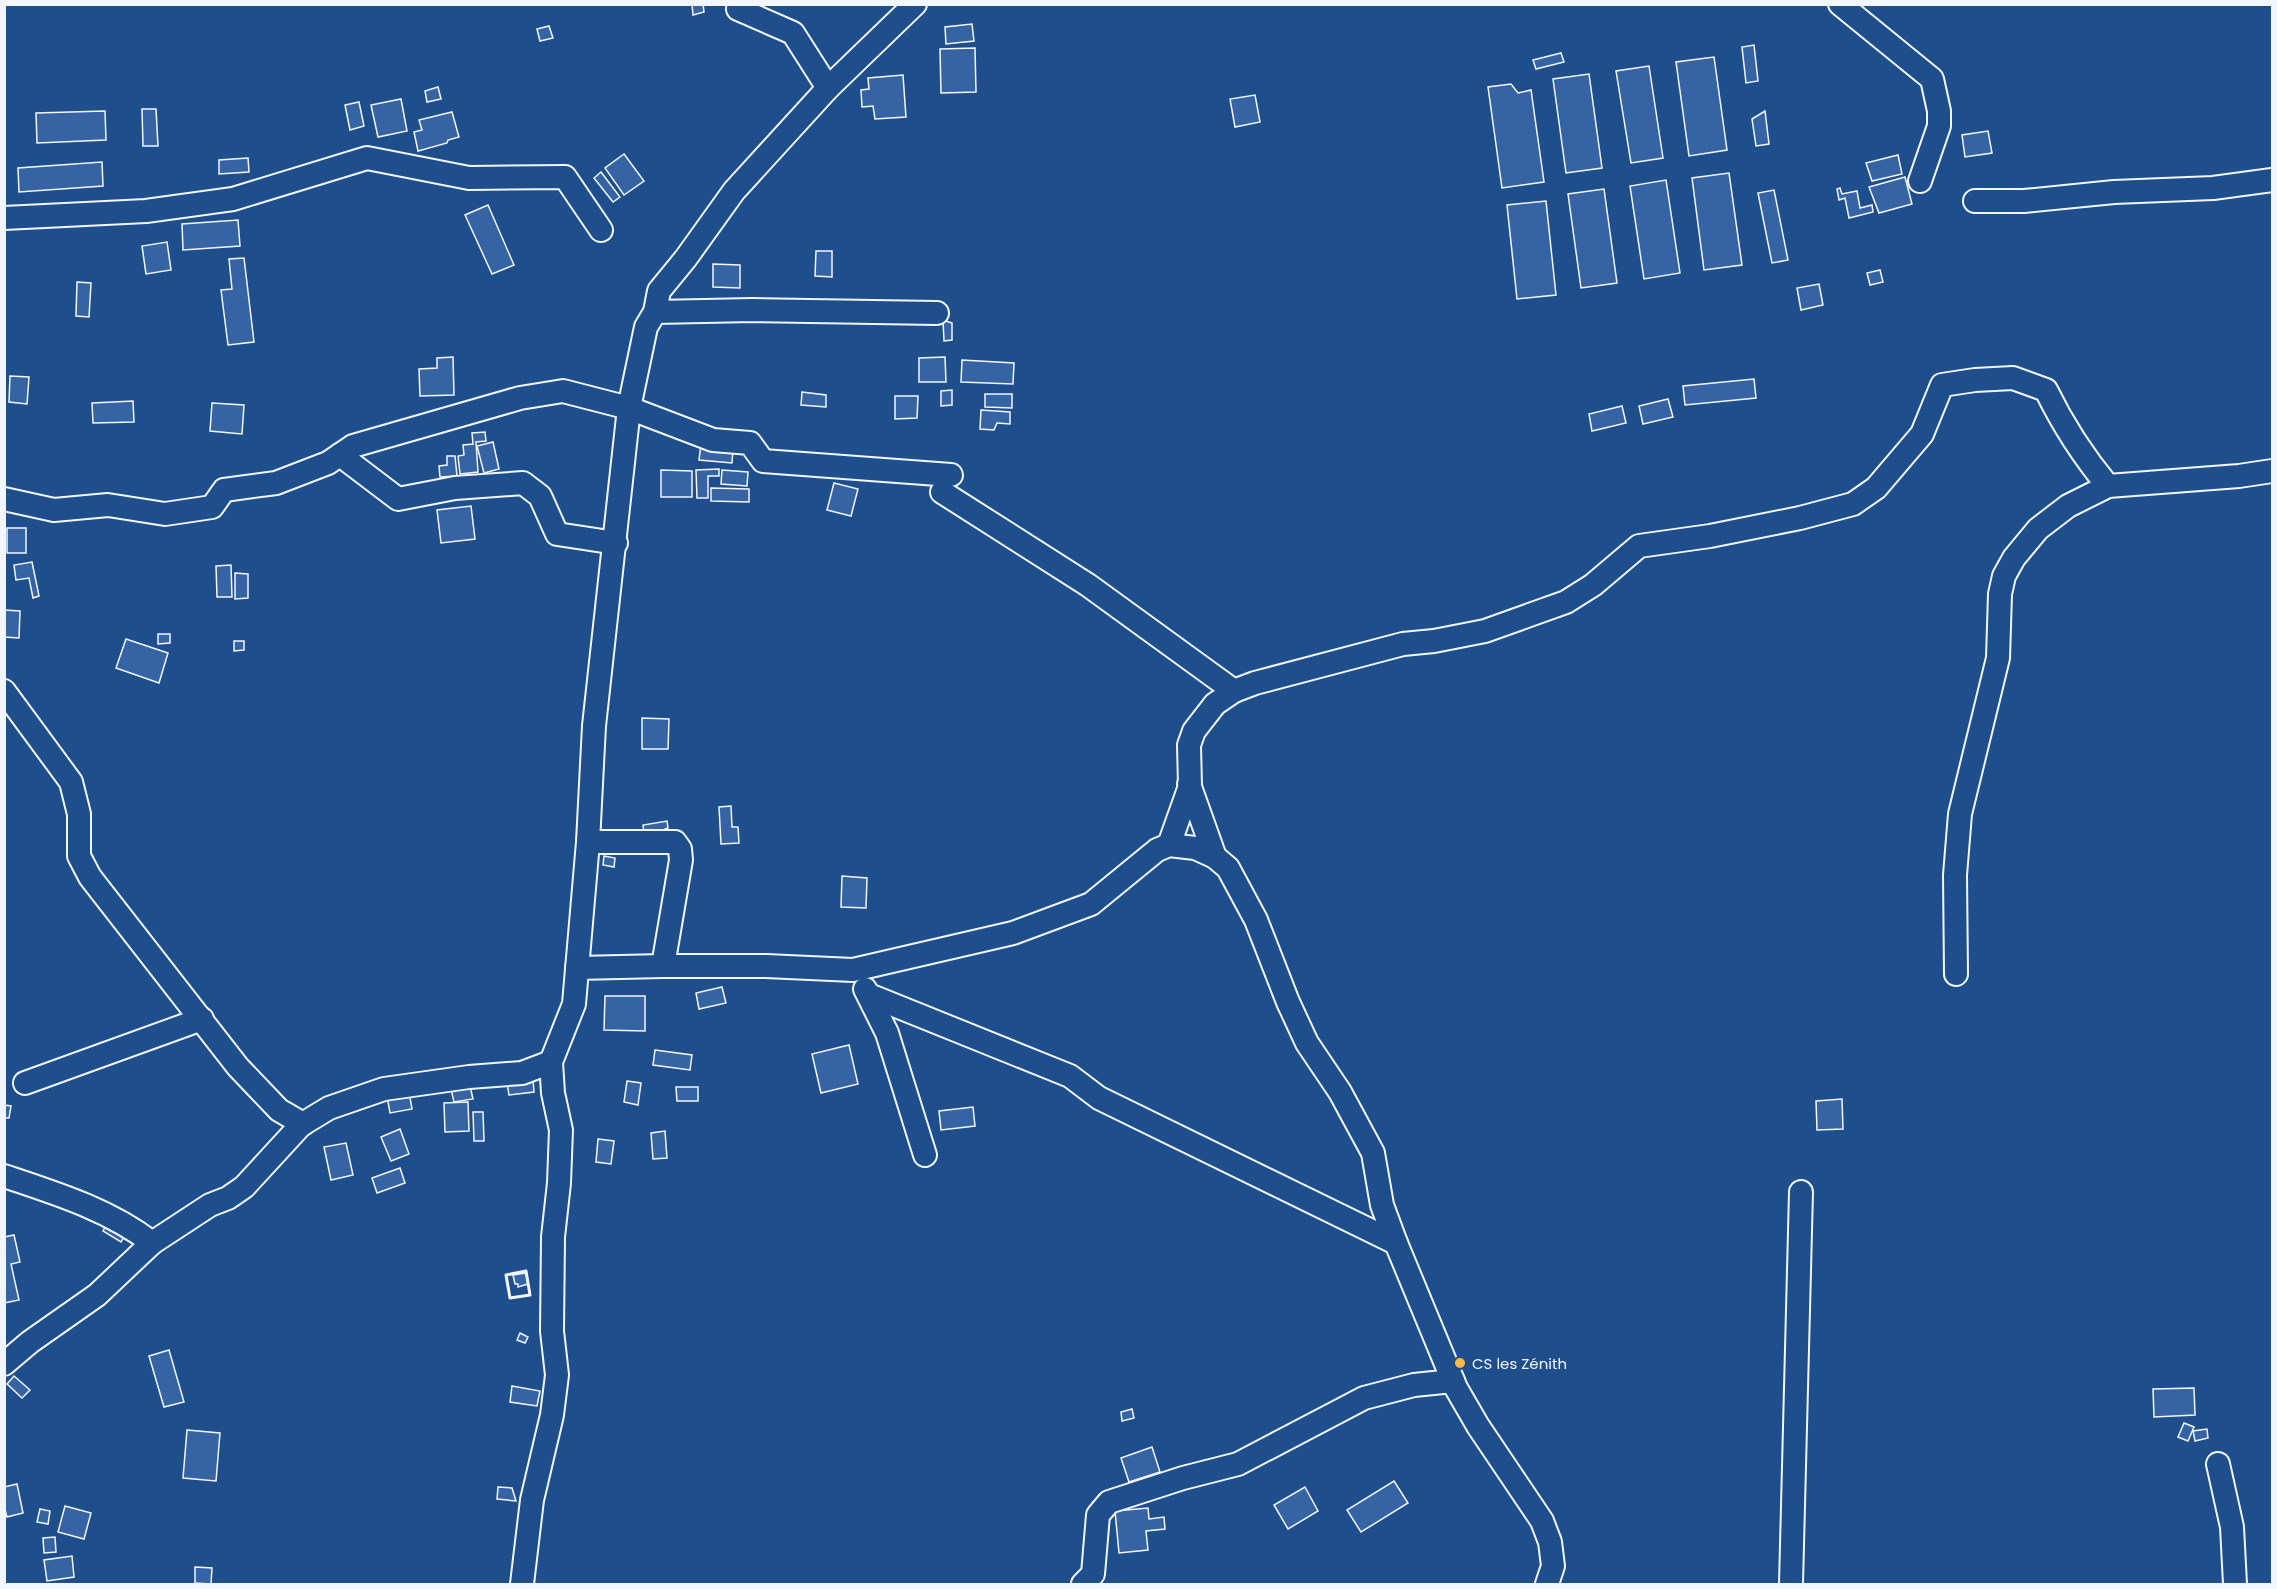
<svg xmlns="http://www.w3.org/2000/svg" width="2277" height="1589" font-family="Poppins,sans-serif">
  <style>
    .building { fill: #3563a3; stroke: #f2f6ff; stroke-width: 1.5 }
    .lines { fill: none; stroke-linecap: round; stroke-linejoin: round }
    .minor-casing { stroke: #f2f6ff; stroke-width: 26 }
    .minor { stroke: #1f4e8c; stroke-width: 22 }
    .wall { stroke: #f2f6ff; stroke-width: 3 }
    .poi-dot { fill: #ffb74d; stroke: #1f4e8c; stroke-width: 2 }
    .labels { text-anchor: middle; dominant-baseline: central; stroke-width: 4.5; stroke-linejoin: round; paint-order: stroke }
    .poi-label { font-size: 15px; fill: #f2f6ff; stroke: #1f4e8c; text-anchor: start }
  </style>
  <rect width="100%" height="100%" fill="#1f4e8c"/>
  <g class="building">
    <path d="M692,4H703L704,12L693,15Z"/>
    <path d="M972,24L974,41L946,44L945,27Z"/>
    <path d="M549,26L553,38L540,41L537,29Z"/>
    <path d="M1754,45L1758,81L1746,83L1742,47Z"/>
    <path d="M975,48L976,92L941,93L940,49Z"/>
    <path d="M1561,53L1564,62L1536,69L1533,60Z"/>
    <path d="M1714,57L1727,150L1689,156L1676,62Z"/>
    <path d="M1649,66L1663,158L1631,163L1616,71Z"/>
    <path d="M1589,74L1602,168L1566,173L1553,79Z"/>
    <path d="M903,75L906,117L875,119L873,106L862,107L861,90L869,89L868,78Z"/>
    <path d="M1511,84L1518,93L1531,90L1544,182L1502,188L1488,87Z"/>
    <path d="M438,87L441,99L427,102L425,91Z"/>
    <path d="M1255,95L1260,122L1235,127L1230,99Z"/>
    <path d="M401,99L407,131L378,137L371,105Z"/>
    <path d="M359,102L364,126L350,130L345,105Z"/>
    <path d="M142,109H156L158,146H143Z"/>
    <path d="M105,111L106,140L37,143L36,113Z"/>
    <path d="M1765,111L1769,144L1756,146L1752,119Z"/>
    <path d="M452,112L459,137L448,140L447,143L418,151L414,132L422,130L419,120Z"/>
    <path d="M1988,131L1992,153L1965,157L1962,135Z"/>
    <path d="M624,154L644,181L624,195L605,168Z"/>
    <path d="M1898,155L1902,174L1872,181L1866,163Z"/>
    <path d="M248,158L249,172L219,174V160Z"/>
    <path d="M102,162L103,186L19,192L18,168Z"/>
    <path d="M601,172L620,197L613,202L594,178Z"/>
    <path d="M1729,173L1742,265L1704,270L1692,178Z"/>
    <path d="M1905,177L1912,204L1879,213L1869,187Z"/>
    <path d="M1666,180L1680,273L1644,279L1630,186Z"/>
    <path d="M1840,188L1842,194L1857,191L1860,208L1872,205L1873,212L1849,218L1845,198L1839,200L1837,189Z"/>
    <path d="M1604,189L1617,283L1581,288L1568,194Z"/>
    <path d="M1774,190L1788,260L1772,263L1758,193Z"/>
    <path d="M1546,201L1556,295L1517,299L1507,205Z"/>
    <path d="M488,205L514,265L492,274L465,215Z"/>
    <path d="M238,220L240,246L183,250L182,224Z"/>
    <path d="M167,242L171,270L146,274L142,246Z"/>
    <path d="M816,251H832V277L815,276Z"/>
    <path d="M244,258L254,342L228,345L221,290L232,289L229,259Z"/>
    <path d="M713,264L740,265V288L713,287Z"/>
    <path d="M1880,270L1883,282L1870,285L1867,273Z"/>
    <path d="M77,282L91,283L89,317L76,316Z"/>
    <path d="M1819,284L1823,305L1801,310L1797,288Z"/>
    <path d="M943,320L952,323V340L944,341Z"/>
    <path d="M453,357L454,395L420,396L419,369L437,368V358Z"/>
    <path d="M945,357L946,382H919V358Z"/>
    <path d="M962,360L1014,363L1013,384L961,382Z"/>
    <path d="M10,376L29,377L27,404L9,402Z"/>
    <path d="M1754,379L1756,398L1685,405L1683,386Z"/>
    <path d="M952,390V405L941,406V391Z"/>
    <path d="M802,392L826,395V407L801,405Z"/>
    <path d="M985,394H1012V408L985,407Z"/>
    <path d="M895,396H918L917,418L895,419Z"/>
    <path d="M1668,399L1673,417L1643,424L1639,406Z"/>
    <path d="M133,401L134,422L93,423L92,403Z"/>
    <path d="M212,403L244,405L242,434L210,431Z"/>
    <path d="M1622,406L1626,423L1592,431L1589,414Z"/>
    <path d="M981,410L1010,412V424L997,423L994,430L980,429Z"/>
    <path d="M485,432L486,441L476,442L478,472L460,474L458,456L464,455L463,445L473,444L472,433Z"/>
    <path d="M493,442L499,469L484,473L477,446Z"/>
    <path d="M701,444L733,448L732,463L699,460Z"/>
    <path d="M447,456H455L457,476L440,477L439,466L447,465Z"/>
    <path d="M719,469V476H708V498H697L696,470Z"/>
    <path d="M661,470L692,471V497H661Z"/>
    <path d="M722,470L748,472L747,486L721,484Z"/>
    <path d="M834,483L858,489L851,516L827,510Z"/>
    <path d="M711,488L749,489V502L711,501Z"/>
    <path d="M471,506L475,539L441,543L437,510Z"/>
    <rect x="7" y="528" width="19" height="25"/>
    <path d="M32,562L39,596L33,598L29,578L16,580L14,565Z"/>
    <path d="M231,565L232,597H217L216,566Z"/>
    <path d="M235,573L248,574V598L235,599Z"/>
    <path d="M4,610L20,611L19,638L4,637Z"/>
    <path d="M158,634H170V643L158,644Z"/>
    <path d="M126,639L168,653L159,683L116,668Z"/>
    <path d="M234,641H244V650L234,651Z"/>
    <path d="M642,718L669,719L668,749H642Z"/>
    <path d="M731,806L732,827H738L739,843L721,844L719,807Z"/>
    <path d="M667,821L668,828L665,829L667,838L645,842L643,825Z"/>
    <path d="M604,856L615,858L614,867L603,865Z"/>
    <path d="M842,876L867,878L866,908L841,907Z"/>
    <path d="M722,987L726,1003L699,1009L696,993Z"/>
    <path d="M605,996H645V1031L604,1030Z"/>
    <path d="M849,1045L858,1084L821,1093L812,1054Z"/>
    <path d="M655,1050L692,1055L690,1070L653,1065Z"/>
    <path d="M533,1079L534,1092L509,1095L507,1083Z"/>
    <path d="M627,1081L641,1083L638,1105L624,1102Z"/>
    <path d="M469,1082L473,1099L454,1102L450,1085Z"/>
    <path d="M676,1087H698V1101H677Z"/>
    <path d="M409,1092L412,1109L390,1113L387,1096Z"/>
    <path d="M1842,1099L1843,1129L1817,1130L1816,1101Z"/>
    <path d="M468,1102L469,1131L445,1132L444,1103Z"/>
    <path d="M4,1105L11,1106L9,1118H4Z"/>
    <path d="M973,1107L975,1126L941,1130L939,1111Z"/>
    <path d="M473,1112H483L484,1141H474Z"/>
    <path d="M400,1129L409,1154L391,1161L381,1137Z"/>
    <path d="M665,1131L667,1158L653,1159L651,1133Z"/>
    <path d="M598,1139L614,1141L611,1164L596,1162Z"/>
    <path d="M346,1143L353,1175L331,1180L324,1147Z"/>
    <path d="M400,1168L405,1183L377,1193L372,1178Z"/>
    <path d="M109,1220L127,1231L121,1242L103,1231Z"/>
    <path d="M14,1235L20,1262L11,1264L19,1300L4,1303V1237Z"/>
    <path d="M526,1273L528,1284L518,1287V1284H515L513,1275Z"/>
    <path d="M520,1333L528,1337L525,1343L517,1340Z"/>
    <path d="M169,1350L184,1402L164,1407L149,1356Z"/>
    <path d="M14,1376L30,1390L22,1398L7,1384Z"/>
    <path d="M512,1386L540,1391L537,1406L510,1402Z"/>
    <path d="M2194,1388L2195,1415L2154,1417L2153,1389Z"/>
    <path d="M1132,1409L1134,1418L1122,1421L1121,1412Z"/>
    <path d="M2184,1423L2194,1427L2188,1441L2178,1437Z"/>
    <path d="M2207,1429L2208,1438L2195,1441L2193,1431Z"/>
    <path d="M187,1430L220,1433L216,1481L183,1478Z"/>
    <path d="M1152,1447L1160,1472L1129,1482L1121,1458Z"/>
    <path d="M1394,1481L1408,1503L1361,1532L1347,1510Z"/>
    <path d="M17,1484L23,1513L7,1517L4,1506V1487Z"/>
    <path d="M498,1487L512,1488L516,1501L497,1499Z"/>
    <path d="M1305,1487L1318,1511L1288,1529L1274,1505Z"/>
    <path d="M65,1506L91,1513L84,1539L58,1532Z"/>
    <path d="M1148,1508L1149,1519L1164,1517L1165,1529L1146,1531L1148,1550L1119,1553L1115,1511Z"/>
    <path d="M40,1509L50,1511L48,1524L37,1522Z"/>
    <path d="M55,1537L56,1552L44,1553L43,1538Z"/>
    <path d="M72,1556L74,1577L47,1581L44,1560Z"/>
    <path d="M195,1567L212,1568L211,1584L195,1583Z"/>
  </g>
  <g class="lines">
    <defs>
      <g id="minor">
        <path d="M1840,4L1932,79L1939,111V126L1920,181"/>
        <path d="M738,9L793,33L828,88"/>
        <path d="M1975,201H2024L2114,192L2213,188L2272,180"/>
        <path d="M4,218L146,211L233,199L367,158L469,178L565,177L601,230"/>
        <path d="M655,312L753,310L937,313"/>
        <path d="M340,455L398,499L455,488L523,483L540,496L557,534L616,543"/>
        <path d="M942,492L1088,585L1234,691"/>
        <path d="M4,499L54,510L108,505L165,514L212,507L224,490L276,483L328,463L353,446L520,398L563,391L629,408L713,440L750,443L763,461L951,475"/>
        <path d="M4,691L71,782L79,814V856L90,877L238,1067L279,1110L303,1124"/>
        <path d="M1189,784L1215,857"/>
        <path d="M588,842H675L680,849L681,860L663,966"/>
        <path d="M1169,845L1190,786L1189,745L1194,731L1215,704L1234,691L1255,683L1403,644L1434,641L1485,631L1566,602L1593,585L1639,546L1710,536L1800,518L1853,504L1876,488L1922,434L1942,385L1975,380L2013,378L2046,390C2063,425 2083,456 2108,486"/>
        <path d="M577,968L663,966H766L853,970L1013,933L1091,904L1157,850L1169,845L1195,848L1215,857L1228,868L1256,920L1288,1002L1307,1043L1340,1092L1373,1153L1382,1205L1396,1243L1456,1388L1478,1426L1542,1521L1550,1542L1553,1566L1547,1584"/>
        <path d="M1956,974L1955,875L1960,814L1998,658L2000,594L2004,576L2014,558L2038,529L2068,506L2108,486L2239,476L2272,471"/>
        <path d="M865,989L887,1033L925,1155"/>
        <path d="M869,995L1070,1076L1099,1098L1396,1243"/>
        <path d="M25,1083L202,1019"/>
        <path d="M4,1176C55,1193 110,1210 152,1243L210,1205L228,1198L244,1187L301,1125L329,1108L384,1089L469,1077L522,1073L551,1062"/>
        <path d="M4,1364L30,1342L97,1295L152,1243"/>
        <path d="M2218,1464L2232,1527L2235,1584"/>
        <path d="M522,1584L532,1500L552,1415L557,1375L552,1331L553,1237L559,1183L561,1130L553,1093L551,1062L574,1004L588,842L594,726L629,408L646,327L655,312L659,291L686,258L734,191L828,88L915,4"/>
        <path d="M1083,1584L1093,1574L1098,1515L1109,1502L1183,1478L1238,1464L1364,1398L1414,1385L1453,1381"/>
        <path d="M1791,1584L1801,1192"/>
      </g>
    </defs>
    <use href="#minor" class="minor-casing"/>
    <use href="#minor" class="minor"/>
    <path class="wall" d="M526,1271L530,1295L510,1298L506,1275Z"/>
  </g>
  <circle class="poi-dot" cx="1460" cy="1363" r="6"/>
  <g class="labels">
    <g class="poi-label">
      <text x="1472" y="1363">CS les Zénith</text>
    </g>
  </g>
  <rect width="2277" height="1589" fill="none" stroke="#f2f6ff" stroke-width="12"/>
</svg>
